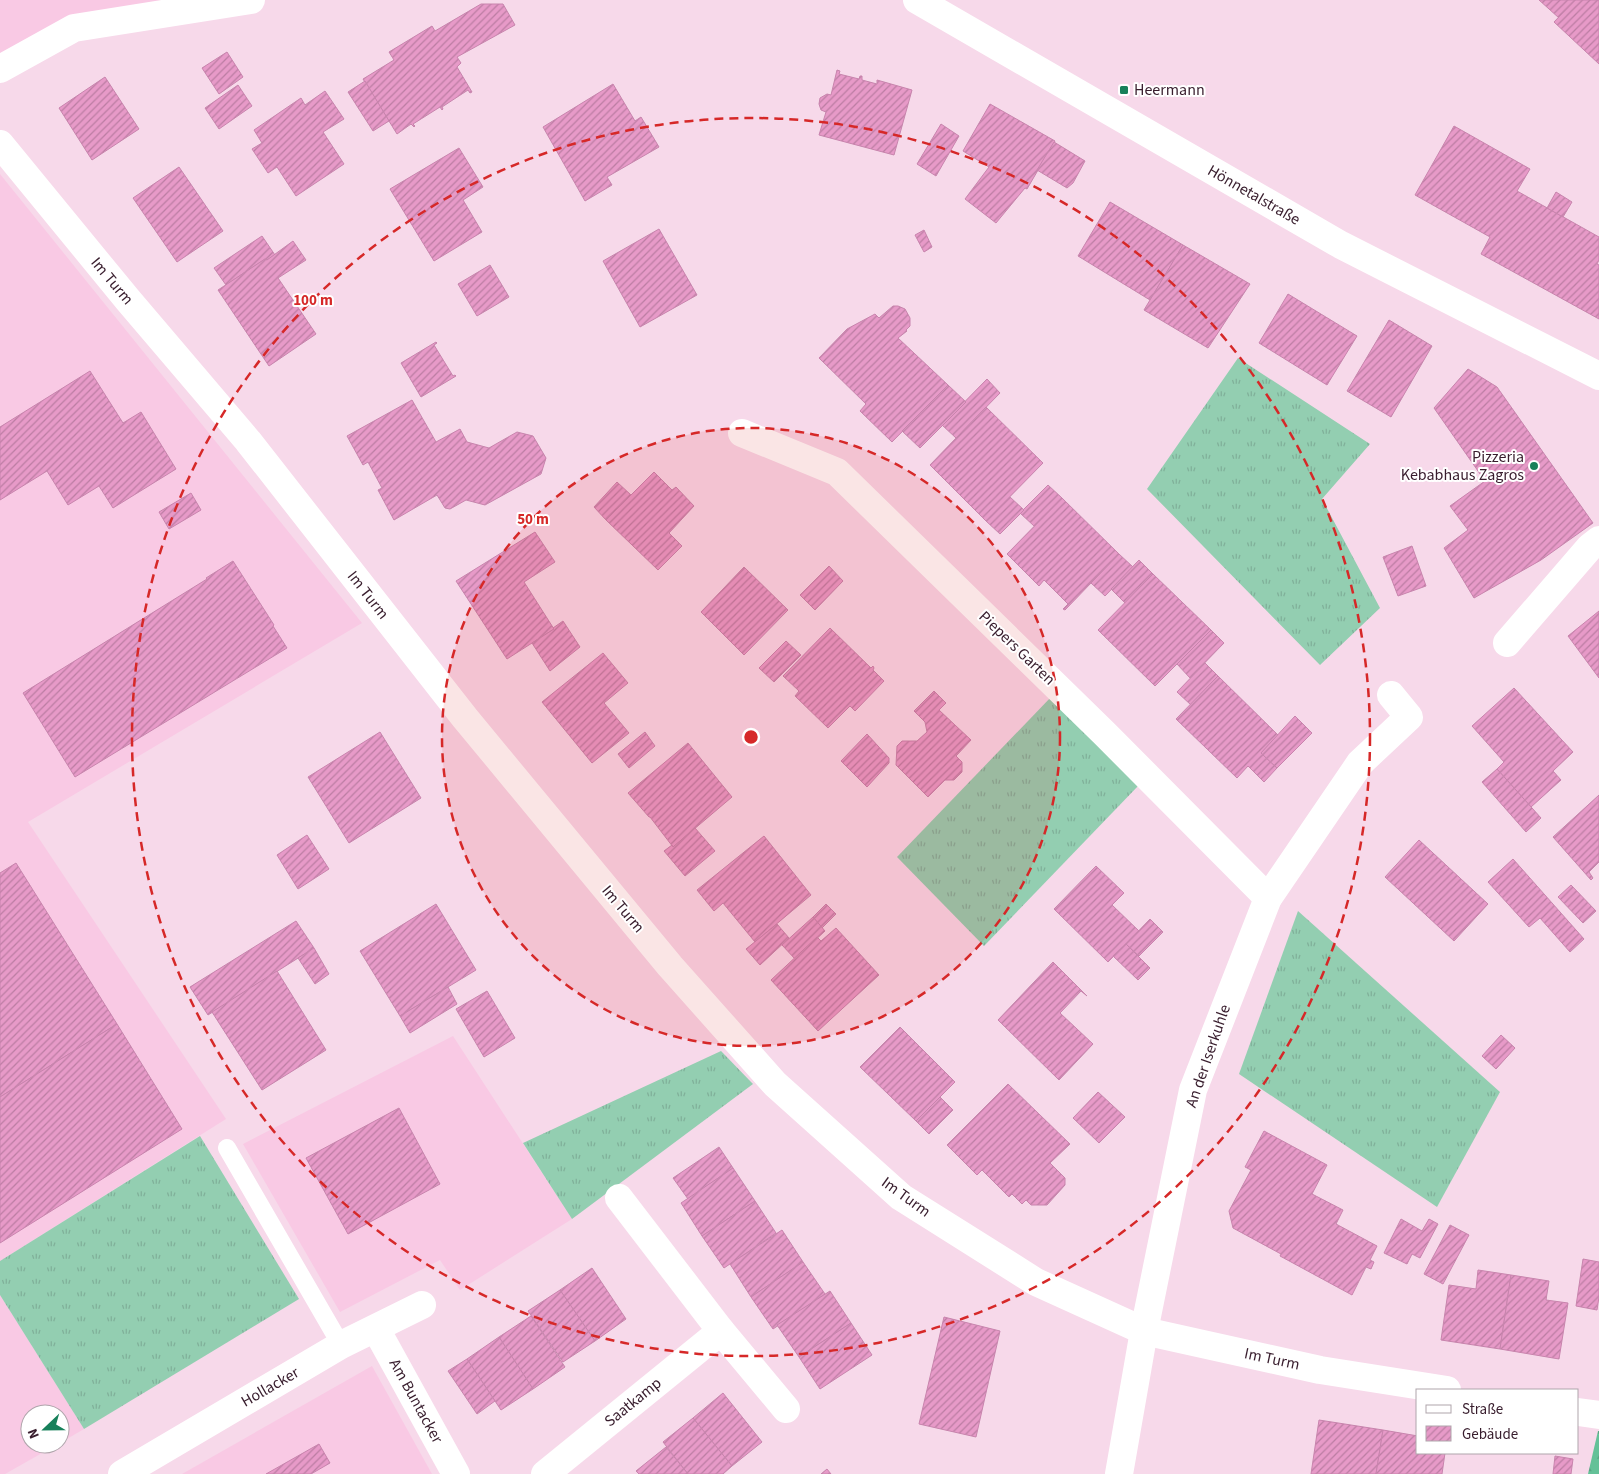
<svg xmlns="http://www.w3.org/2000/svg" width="1599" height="1474" font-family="'Source Sans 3',sans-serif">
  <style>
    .built { fill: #f9c9e4 }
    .grass { fill: url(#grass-tufts) }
    .forest { fill: url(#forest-firs) }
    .building { fill: url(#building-hatch); stroke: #c884ad }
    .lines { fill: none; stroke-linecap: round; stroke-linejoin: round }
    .service { stroke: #fff; stroke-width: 18 }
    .minor { stroke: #fff; stroke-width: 28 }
    .secondary { stroke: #fff; stroke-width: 28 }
    .ring { fill: none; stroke: #d62828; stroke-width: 2.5; stroke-dasharray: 9 6 }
    .poi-dot { fill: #17805a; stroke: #fff; stroke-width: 2 }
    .labels { text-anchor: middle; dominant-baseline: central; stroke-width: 4; stroke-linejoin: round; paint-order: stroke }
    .poi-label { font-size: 16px; fill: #381d2d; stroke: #fff; text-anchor: start }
    .street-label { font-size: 16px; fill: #381d2d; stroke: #fff }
    .centre { fill: #d62828; stroke: #fff; stroke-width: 2.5 }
    .ring-label { font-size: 15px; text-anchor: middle; font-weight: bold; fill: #d62828; stroke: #fff; stroke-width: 4; stroke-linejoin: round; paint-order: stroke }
  </style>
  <defs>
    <pattern id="grass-tufts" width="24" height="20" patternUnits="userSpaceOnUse" patternTransform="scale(1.25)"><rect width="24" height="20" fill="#93ceb1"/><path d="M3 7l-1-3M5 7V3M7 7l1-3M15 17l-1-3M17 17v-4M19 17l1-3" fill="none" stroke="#80b099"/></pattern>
    <pattern id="forest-firs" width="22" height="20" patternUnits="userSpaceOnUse" patternTransform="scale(1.25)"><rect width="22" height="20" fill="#64c198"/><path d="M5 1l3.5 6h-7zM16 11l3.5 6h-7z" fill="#58a583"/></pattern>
    <pattern id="building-hatch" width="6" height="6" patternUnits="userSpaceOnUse" patternTransform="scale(1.25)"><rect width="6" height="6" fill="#e79ac8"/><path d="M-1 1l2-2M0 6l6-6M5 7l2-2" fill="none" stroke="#bc7da3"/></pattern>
  </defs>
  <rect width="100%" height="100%" fill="#f7d9ea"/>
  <g class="built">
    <path d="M0,0H164L0,55Z"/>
    <path d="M0,174L362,623L28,822L226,1119L0,1261Z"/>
    <path d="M453,1036L572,1219L460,1290L440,1260L340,1312L243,1144Z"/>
    <path d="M0,1295L84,1429L60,1443V1414H30V1444H58L5,1474H0Z"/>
    <path d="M372,1366L432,1474H182Z"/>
  </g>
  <g class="grass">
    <path d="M1238,358L1370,444L1322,499L1380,608L1320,665L1147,489Z"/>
    <path d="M1052,696L1139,785L984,946L897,857Z"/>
    <path d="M1298,911L1500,1092L1437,1207L1239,1074Z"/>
    <path d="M721,1051L753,1084L572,1219L523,1143Z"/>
    <path d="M200,1136L299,1299L84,1429L0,1295V1261Z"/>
  </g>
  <path class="forest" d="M1598,1431H1599V1474H1588Z"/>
  <g class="building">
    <path d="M1539,0H1575L1559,18Z"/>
    <path d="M1575,0H1599V64L1554,22Z"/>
    <path d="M481,4H503L515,25L457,57L461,63L457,67L472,92L470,93L468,90L442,107L443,109L442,110L440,107L413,124L415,126L414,127L411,124L397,134L363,79L394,60L389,52L432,26L435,31Z"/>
    <path d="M227,52L243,77L219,94L202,68Z"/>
    <path d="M837,70L840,71L839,74L859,79L860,76H862V80L877,84V80L912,90L894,155L819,135L826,112L821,110L819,104L820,98L827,94L831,95Z"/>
    <path d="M105,77L139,129L92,160L59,108Z"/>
    <path d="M365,81L389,121L373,131L348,92Z"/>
    <path d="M613,84L635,121L641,117L659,147L607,177L612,185L585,201L543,127Z"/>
    <path d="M238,85L252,106L219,129L205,108Z"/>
    <path d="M325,91L344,119L323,132L344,164L296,196L277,167L268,173L252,149L262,143L254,130L301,98L305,105Z"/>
    <path d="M990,104L1055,141L1027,189L1025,188L996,223L965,199L989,167L963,151Z"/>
    <path d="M941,124L959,136L936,176L917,164Z"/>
    <path d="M1454,126L1530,169L1517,191L1599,237V260L1597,264L1599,265V319L1481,254L1490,237L1415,195Z"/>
    <path d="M1054,142L1085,161L1073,183L1067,188L1037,170Z"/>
    <path d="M459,148L483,187L463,200L482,232L434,261L390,189Z"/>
    <path d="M179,167L223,231L177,262L133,198Z"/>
    <path d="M1556,192L1572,202L1563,217L1547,208Z"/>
    <path d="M1110,202L1183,245L1150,300L1078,256Z"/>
    <path d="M659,229L697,295L640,327L603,261Z"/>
    <path d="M924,230L932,247L924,252L915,235Z"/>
    <path d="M262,236L275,255L267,260L265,259L226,285L214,268Z"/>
    <path d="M293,241L306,260L278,278L316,334L269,366L218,290L265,259L267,260Z"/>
    <path d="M1183,245L1250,284L1208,348L1144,310Z"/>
    <path d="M490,265L509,297L477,316L458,284Z"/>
    <path d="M1288,294L1357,336L1327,385L1259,343Z"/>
    <path d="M893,306H898L905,309L910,318V326L906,330L907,331L898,338L948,385L892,442L860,411L866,404L819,358L847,329L875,314L879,318Z"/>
    <path d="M1389,320L1432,346L1391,417L1347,391Z"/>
    <path d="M436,342L437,343L434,345L453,376L455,375L456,376L421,397L401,363Z"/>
    <path d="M1468,369L1497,387L1593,523L1541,560L1474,598L1444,548L1468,530L1450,506L1485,481L1434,408Z"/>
    <path d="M90,371L123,423L141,412L176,469L113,508L99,486L68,505L47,471L0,500V427Z"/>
    <path d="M987,379L1000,393L956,438L942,425Z"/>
    <path d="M948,385L966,402L920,448L902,431Z"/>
    <path d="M412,400L436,442L460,429L467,442L489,448L517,432L533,436L546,458L541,474L485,505L466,500L450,509L445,508L437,495L394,520L378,490L382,488L368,462L363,465L347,436Z"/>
    <path d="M986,407L1043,463L986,521L930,465Z"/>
    <path d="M654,472L672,490L676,487L694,506L669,533L682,546L658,570L606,520Z"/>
    <path d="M617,482L631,495L606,520L594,507Z"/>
    <path d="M1048,485L1062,498L1034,526L1020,513Z"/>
    <path d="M191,493L201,510L169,529L159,512Z"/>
    <path d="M1010,497L1024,510L1000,534L986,521Z"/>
    <path d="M1062,498L1119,554L1065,610L1063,609L1068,604L1044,580L1039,586L1007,554Z"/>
    <path d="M535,532L555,562L524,582L554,629L507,659L456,581Z"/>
    <path d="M1412,546L1426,586L1398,596L1383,557Z"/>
    <path d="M1119,554L1133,567L1105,596L1091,583Z"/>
    <path d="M1139,560L1153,574L1125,603L1111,589Z"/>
    <path d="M233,561L274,625L273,626L287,648L75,777L23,693L207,579L206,578Z"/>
    <path d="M829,566L843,581L815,610L800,595Z"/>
    <path d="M744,567L788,610L744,655L701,612Z"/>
    <path d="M1153,574L1211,630L1155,686L1098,630Z"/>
    <path d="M1599,611V678L1568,636Z"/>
    <path d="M563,621L580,647L550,671L532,643L554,629L553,628Z"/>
    <path d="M830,628L871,668L873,666L874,668L873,670L884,681L855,711L850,706L828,728L795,696L799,691L783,676Z"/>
    <path d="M1211,630L1224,643L1190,678L1177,664Z"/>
    <path d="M786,641L801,655L774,682L759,668Z"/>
    <path d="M603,653L628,683L604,703L629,733L592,763L542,702Z"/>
    <path d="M1205,663L1218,676L1191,705L1177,692Z"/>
    <path d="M1218,676L1278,735L1261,753L1277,768L1264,782L1248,766L1237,778L1176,719Z"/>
    <path d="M1514,688L1573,752L1553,771L1561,780L1531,807L1497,769L1504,762L1472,726Z"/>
    <path d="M934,691L946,703L939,710L971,740L956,756L962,762V772L954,780H945L928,797L896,765L897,746L902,741H917L927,732L925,722L914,711Z"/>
    <path d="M1295,716L1312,733L1277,768L1261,753Z"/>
    <path d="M380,732L421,798L349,843L308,777Z"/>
    <path d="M645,732L655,746L629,768L618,754Z"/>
    <path d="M867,734L889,758V763L867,787L841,761Z"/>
    <path d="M688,743L732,797L673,847L650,817H649L628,793Z"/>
    <path d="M1497,769L1541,818L1526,832L1482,782Z"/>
    <path d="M1599,795V862L1589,872L1593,878L1591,880L1553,837Z"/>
    <path d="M695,828L715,851L685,876L664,851L672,845L673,847Z"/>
    <path d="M307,835L329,869L298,889L277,855Z"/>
    <path d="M764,836L811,895L755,942L723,903L714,911L697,890Z"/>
    <path d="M1419,840L1488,904L1454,941L1385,877Z"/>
    <path d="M1513,859L1584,939L1570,952L1540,918L1529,927L1488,882Z"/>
    <path d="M16,863L117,1024L0,1097V873Z"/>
    <path d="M1096,866L1124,893L1112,905L1139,931L1108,962L1054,909Z"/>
    <path d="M1571,885L1596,911L1583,923L1558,897Z"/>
    <path d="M436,904L476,970L400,1016L360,951Z"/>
    <path d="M826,904L836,914L822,928L813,917Z"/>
    <path d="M813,917L825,931L795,959L782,945Z"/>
    <path d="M1150,919L1163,932L1139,956L1126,944Z"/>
    <path d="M296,921L314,948L208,1015L190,987Z"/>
    <path d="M777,924L789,938L760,965L746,949Z"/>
    <path d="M836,928L879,975L818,1031L771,980L817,937L821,941Z"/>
    <path d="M1126,944L1150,968L1138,980L1113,956Z"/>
    <path d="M314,948L329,974L315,984L298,958Z"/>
    <path d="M1053,962L1087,996L1081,991L1060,1013L1093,1044L1059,1080L998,1020Z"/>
    <path d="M277,971L326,1050L262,1090L212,1012Z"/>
    <path d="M448,987L457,1004L410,1033L400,1016Z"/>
    <path d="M487,991L515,1038L484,1057L456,1009Z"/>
    <path d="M117,1024L182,1129L0,1243V1097Z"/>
    <path d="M900,1027L955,1082L916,1121L860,1067Z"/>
    <path d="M1501,1035L1515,1048L1496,1069L1482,1056Z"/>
    <path d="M1008,1084L1070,1144L1050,1163L1065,1178V1185L1047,1205H1031L1026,1200L1022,1204L1012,1194L1009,1197L982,1170L977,1175L947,1145Z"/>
    <path d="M1098,1092L1125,1117L1099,1143L1073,1118Z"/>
    <path d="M940,1097L953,1110L929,1134L916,1121Z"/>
    <path d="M399,1108L440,1184L348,1234L306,1158Z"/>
    <path d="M1264,1131L1327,1165L1312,1194L1343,1210L1336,1224L1377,1246L1370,1260L1374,1262L1371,1269L1366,1267L1352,1295L1280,1256L1281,1254L1233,1228L1229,1211L1251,1170L1245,1167Z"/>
    <path d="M719,1147L733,1168L688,1199L673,1178Z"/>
    <path d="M733,1168L755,1201L702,1236L681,1203Z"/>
    <path d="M755,1201L776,1233L724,1268L702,1236Z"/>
    <path d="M1401,1219L1422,1231L1429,1219L1438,1224L1420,1258L1412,1254L1407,1264L1384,1253Z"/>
    <path d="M1450,1225L1469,1235L1443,1284L1424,1274Z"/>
    <path d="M782,1230L803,1262L751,1297L730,1264Z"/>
    <path d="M1583,1259L1599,1262V1297L1597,1310L1576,1306Z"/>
    <path d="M803,1262L825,1294L773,1329L751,1297Z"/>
    <path d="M592,1268L626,1319L595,1341L560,1290Z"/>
    <path d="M1478,1270L1511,1275L1500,1349L1441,1340L1449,1285L1476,1289Z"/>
    <path d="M1511,1275L1549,1281L1546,1300L1568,1303L1559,1359L1500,1349Z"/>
    <path d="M560,1290L595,1341L563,1362L528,1311Z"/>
    <path d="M830,1291L851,1323L799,1357L777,1325Z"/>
    <path d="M531,1316L565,1367L533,1389L499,1337Z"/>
    <path d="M944,1317L1000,1331L976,1437L919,1424Z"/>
    <path d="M851,1323L872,1355L820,1389L799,1357Z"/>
    <path d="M499,1337L533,1389L501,1410L467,1359Z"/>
    <path d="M467,1359L495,1401L477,1414L448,1371Z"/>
    <path d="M723,1393L762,1442L732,1466L693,1418Z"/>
    <path d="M693,1418L732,1466L723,1474H688L663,1442Z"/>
    <path d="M1319,1420L1383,1430L1376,1474H1311Z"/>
    <path d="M1383,1430L1418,1436V1453H1445L1442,1474H1376Z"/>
    <path d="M319,1444L330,1463L311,1474H266Z"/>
    <path d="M666,1447L688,1474H639L636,1471Z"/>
    <path d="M1555,1456L1573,1459L1571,1474H1553Z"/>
    <path d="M827,1469L831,1474H821Z"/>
  </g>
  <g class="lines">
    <path class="service" d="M227,1148L341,1345"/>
    <g class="minor">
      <path d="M0,69L74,28L251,0"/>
      <path d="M0,144L128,300L248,441L465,718L670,966L775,1084L901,1197L1036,1282L1144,1331L1320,1370L1447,1390"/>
      <path d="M742,433L837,472L1105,734L1268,898"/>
      <path d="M1507,643L1590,547L1599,540"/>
      <path d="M376,1329L456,1474"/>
      <path d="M721,1331L786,1409"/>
      <path d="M1578,1412L1599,1415"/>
      <path d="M122,1474L341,1345L422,1305"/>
      <path d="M545,1474L721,1331L619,1198"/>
      <path d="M1119,1474L1144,1331L1193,1090L1268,898L1360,763L1409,717L1391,695"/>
    </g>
    <path class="secondary" d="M917,0L1341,245L1599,376"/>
  </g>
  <circle cx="751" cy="737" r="309" fill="#d62828" fill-opacity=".12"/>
  <g class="ring">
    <circle cx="751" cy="737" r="309"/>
    <circle cx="751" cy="737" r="619"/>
  </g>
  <g class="poi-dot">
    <rect x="1119" y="85" width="10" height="10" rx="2.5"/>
    <circle cx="1534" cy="466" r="5"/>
  </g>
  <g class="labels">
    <g class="poi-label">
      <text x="1134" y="90">Heermann</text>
      <text x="1524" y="457" text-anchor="end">Pizzeria<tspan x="1524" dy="18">Kebabhaus Zagros</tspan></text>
    </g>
    <g class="street-label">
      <text transform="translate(1254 195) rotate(30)">Hönnetalstraße</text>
      <text transform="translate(112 281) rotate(50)">Im Turm</text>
      <text transform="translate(368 595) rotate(52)">Im Turm</text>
      <text transform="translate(1017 648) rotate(44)">Piepers Garten</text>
      <text transform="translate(623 909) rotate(50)">Im Turm</text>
      <text transform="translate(1208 1056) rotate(-71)">An der Iserkuhle</text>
      <text transform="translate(906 1197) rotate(36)">Im Turm</text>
      <text transform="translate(1272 1359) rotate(12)">Im Turm</text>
      <text transform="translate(270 1387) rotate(-30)">Hollacker</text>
      <text transform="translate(416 1401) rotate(61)">Am Buntacker</text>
      <text transform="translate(633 1402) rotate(-39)">Saatkamp</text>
    </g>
  </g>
  <circle cx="751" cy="737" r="8" class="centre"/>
  <g class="ring-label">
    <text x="313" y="305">100 m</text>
    <text x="533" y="524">50 m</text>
  </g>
  <rect x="1416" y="1389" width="162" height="65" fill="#ffffff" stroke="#afa5ab"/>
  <rect x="1426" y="1405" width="25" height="8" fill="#ffffff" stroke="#afa5ab"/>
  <text x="1462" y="1414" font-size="15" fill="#381d2d">Straße</text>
  <rect x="1426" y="1426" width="25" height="15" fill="url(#building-hatch)" stroke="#afa5ab"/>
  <text x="1462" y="1439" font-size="15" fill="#381d2d">Gebäude</text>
  <g transform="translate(45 1429) rotate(248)"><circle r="24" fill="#ffffff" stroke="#afa5ab"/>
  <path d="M0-4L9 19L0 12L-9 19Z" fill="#17805a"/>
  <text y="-8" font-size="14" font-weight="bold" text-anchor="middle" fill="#381d2d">N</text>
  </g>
</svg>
